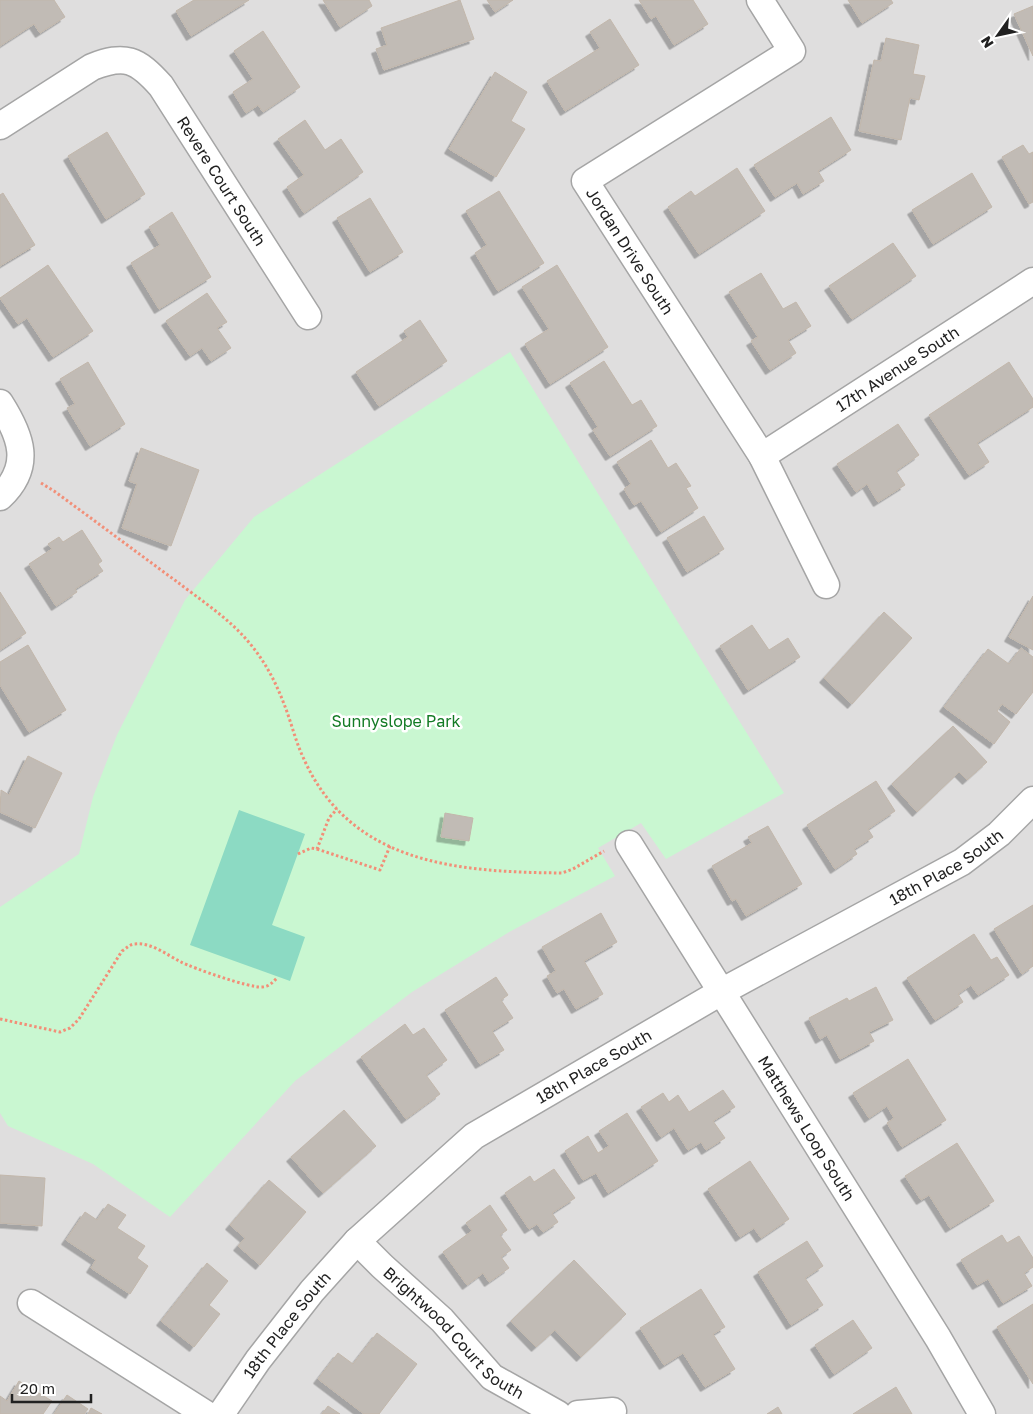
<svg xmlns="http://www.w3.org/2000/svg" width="1033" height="1414" font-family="'Golos Text',sans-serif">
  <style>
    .residential { fill: #dfdede }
    .park { fill: #c9f7d1 }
    .pitch { fill: #8cdac3 }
    .building { fill: #c1bbb5; stroke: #c2b7ab; filter: url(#shadow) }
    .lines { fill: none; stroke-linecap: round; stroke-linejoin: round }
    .minor-casing { stroke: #a5a5a5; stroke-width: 29 }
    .path { stroke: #f28f78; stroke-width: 3; stroke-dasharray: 2.5 2.5; stroke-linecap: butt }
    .minor { stroke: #fff; stroke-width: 26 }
    .labels { text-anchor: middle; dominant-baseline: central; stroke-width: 5; stroke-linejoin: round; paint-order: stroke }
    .street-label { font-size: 16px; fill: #212121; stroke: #fff }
    .park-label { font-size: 16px; fill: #137b25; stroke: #fff }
  </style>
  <defs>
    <filter id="shadow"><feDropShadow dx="-4.5" dy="4.5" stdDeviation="0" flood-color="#0004"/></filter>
  </defs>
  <rect width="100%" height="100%" fill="#f1efe8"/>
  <rect class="residential" x="0" y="0" width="1033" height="1414"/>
  <path class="park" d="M510,352L784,793L666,859L641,823L598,848L615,876L511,931L412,992L295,1081L170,1217L93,1164L8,1126L0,1113V907L79,854L93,797L117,735L185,600L254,517Z"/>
  <path class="pitch" d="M239,810L305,834L272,925L305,937L290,981L190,945Z"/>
  <g class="building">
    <path d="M0,0H54L65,17L40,33L34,24L0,46Z"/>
    <path d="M194,0H249L191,36L176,11Z"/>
    <path d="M323,0H369L372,6L340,27Z"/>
    <path d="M460,0L474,39L384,70L376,49L387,45L381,28Z"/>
    <path d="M487,0H513L495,12Z"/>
    <path d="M639,0H693L708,24L674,45L656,16L651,19Z"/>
    <path d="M848,0H891L893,3L862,23Z"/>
    <path d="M1033,6V56L1014,14Z"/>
    <path d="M610,19L639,65L565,111L547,81L600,48L590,32Z"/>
    <path d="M263,31L300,87L263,112L258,105L246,113L233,92L253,79L234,51Z"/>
    <path d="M886,38L919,45L913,74L925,76L919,100L910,98L901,140L859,131L874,60L881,61Z"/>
    <path d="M495,72L527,92L511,121L525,129L496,177L449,149Z"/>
    <path d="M831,117L851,150L818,171L824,181L803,194L797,183L775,197L754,165Z"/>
    <path d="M305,120L325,150L341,139L363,172L304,213L287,187L304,175L278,139Z"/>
    <path d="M107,132L145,194L106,219L68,156Z"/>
    <path d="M1023,145L1029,154L1033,152V202L1029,204L1002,157Z"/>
    <path d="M737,168L765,211L699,254L668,207L691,191L695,196Z"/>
    <path d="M972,173L992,207L933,244L912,210Z"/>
    <path d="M499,191L544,263L498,291L475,253L487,245L466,211Z"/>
    <path d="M3,193L35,245L0,266V195Z"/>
    <path d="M370,198L403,252L370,272L337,218Z"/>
    <path d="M172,212L211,277L159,309L131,263L160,245L149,227Z"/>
    <path d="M893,243L916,276L852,319L829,286Z"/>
    <path d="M48,265L93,331L53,357L27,318L18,324L0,298Z"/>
    <path d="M557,265L608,347L550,384L525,344L549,329L522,287Z"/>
    <path d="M761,273L783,309L796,302L811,326L788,340L796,353L770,370L751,341L758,337L729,292Z"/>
    <path d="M207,293L227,322L217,328L231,348L211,361L202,348L190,356L166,321Z"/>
    <path d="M420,320L447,361L379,406L356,372L408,337L404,331Z"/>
    <path d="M604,361L632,405L641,400L657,426L610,456L593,430L598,427L570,383Z"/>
    <path d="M88,362L125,424L90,446L67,408L75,404L60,379Z"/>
    <path d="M1009,362L1033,399V407L977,443L989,462L969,475L929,415Z"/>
    <path d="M898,424L919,455L896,471L905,485L878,502L867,484L856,492L837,464Z"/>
    <path d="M651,440L668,468L676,463L691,486L686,488L698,508L661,532L641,501L634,505L624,489L631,484L617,462Z"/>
    <path d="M141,448L199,470L171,546L122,528L137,484L129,481Z"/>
    <path d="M704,516L724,549L687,572L667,538Z"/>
    <path d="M82,530L102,561L98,564L103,571L75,589L77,592L56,606L29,564L52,549L48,544L59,537L63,542Z"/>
    <path d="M0,592L26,633L0,650Z"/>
    <path d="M1033,596V650L1009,637Z"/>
    <path d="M884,612L912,638L852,704L824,678Z"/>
    <path d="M752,625L769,650L788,638L800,657L748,690L720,646Z"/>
    <path d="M28,645L66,710L29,732L0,685V662Z"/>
    <path d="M1021,648L1033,657V692L1016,714L1002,704L997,711L1010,722L994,744L944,707L988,649L1009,664Z"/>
    <path d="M953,726L987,762L967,780L959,772L917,812L892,784Z"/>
    <path d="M28,756L62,773L35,828L0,812L1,790L9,795Z"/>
    <path d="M876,781L895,811L868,829L873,837L854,849L857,854L835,869L807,825Z"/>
    <path d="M445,813L473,818L469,841L441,837Z"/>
    <path d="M768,826L802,884L746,916L736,899L732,901L712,866L752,843L748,837Z"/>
    <path d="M1033,905V966L1022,974L994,929Z"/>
    <path d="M601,913L617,942L584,961L603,994L576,1009L564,989L557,993L547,976L556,971L542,947Z"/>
    <path d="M974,934L991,960L997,957L1009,975L978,995L971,985L958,994L963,1002L935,1020L907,978Z"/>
    <path d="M496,977L508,995L501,1000L513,1018L492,1031L504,1050L480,1064L445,1010Z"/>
    <path d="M876,987L893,1020L869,1032L874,1041L840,1059L827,1035L820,1039L809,1018L847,998L849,1001Z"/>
    <path d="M405,1024L413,1035L424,1028L447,1060L426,1075L440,1094L406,1119L361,1057Z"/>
    <path d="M908,1059L946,1120L902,1147L887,1123L894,1118L887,1106L869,1118L853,1093Z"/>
    <path d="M723,1090L735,1107L713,1121L725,1138L706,1150L701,1142L688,1150L674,1128L661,1137L641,1107L663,1093L669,1102L678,1095L689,1112Z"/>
    <path d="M344,1110L376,1146L323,1193L291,1157Z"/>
    <path d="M627,1113L658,1161L608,1193L596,1173L583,1180L565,1151L588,1136L598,1153L609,1146L599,1131Z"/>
    <path d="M957,1143L994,1201L950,1228L929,1195L921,1200L905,1176Z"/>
    <path d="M750,1161L789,1219L761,1238L754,1228L740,1237L708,1189Z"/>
    <path d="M554,1169L575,1198L552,1213L558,1222L543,1232L537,1224L529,1229L505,1193L530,1176L534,1182Z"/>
    <path d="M0,1175L45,1178L42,1226L0,1223Z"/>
    <path d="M269,1180L306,1212L260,1265L238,1246L245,1238L230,1225Z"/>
    <path d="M108,1204L126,1215L117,1228L145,1246L137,1258L148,1266L130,1294L91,1268L96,1260L66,1240L85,1212L97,1220Z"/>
    <path d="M490,1205L507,1230L500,1235L511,1250L501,1257L509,1268L489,1282L483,1273L467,1285L443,1252L472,1231L466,1223Z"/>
    <path d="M1002,1235L1007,1243L1019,1236L1033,1258V1267L1024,1273L1032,1286L1003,1303L988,1279L977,1285L961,1260Z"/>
    <path d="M807,1241L823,1266L805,1278L823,1305L791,1325L758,1272Z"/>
    <path d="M574,1260L626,1314L581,1357L555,1330L536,1347L511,1321Z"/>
    <path d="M207,1263L228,1281L209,1305L220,1314L194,1347L161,1321Z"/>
    <path d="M701,1289L725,1327L713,1334L735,1369L705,1387L683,1353L664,1365L640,1328Z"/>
    <path d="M1033,1304V1384L997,1327Z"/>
    <path d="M853,1320L872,1348L834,1374L815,1345Z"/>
    <path d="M377,1333L417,1364L379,1414H364L318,1379L338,1353L353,1364Z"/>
    <path d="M19,1381L52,1401L43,1414H0V1396L7,1401Z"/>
    <path d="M896,1387L912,1414H853Z"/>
    <path d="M67,1395L88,1409L84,1414H54Z"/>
    <path d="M328,1406L340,1414H322Z"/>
    <path d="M778,1407L782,1414H767Z"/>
    <path d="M91,1408L102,1414H88Z"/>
  </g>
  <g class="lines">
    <defs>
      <g id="minor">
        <path id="s1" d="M760,0L792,51L585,181L762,456L826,585"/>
        <path id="s2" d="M0,126L92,67C125,54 137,59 161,86L308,316"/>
        <path d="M0,403C21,436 33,466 0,497"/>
        <path id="s3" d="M762,456L1033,281"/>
        <path id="s4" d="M629,844L938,1338L982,1414"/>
        <path id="s5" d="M357,1241L382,1266L442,1320L492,1377L558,1414"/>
        <path d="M31,1303L206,1414"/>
        <path id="s6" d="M221,1414L258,1360L312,1291L357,1241L474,1136L721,992L962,862L999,834L1033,800"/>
        <path d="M578,1414L613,1411"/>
      </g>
    </defs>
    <use href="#minor" class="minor-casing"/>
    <g class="path">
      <path d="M41,483L54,491C95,521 135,551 176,581C198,598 228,618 246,639C263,658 275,680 284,704C291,721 295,740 303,757C350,865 459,872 562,873L573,869L604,851"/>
      <path d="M317,849L380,870L390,846"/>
      <path d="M298,854L311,848L317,849L329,818L337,809"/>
      <path d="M0,1019L60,1032L70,1028L79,1019L122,951C127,948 130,944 135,944C151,942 167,955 181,962C193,968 249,988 262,987C269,987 273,982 278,977"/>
    </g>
    <use href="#minor" class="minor"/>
  </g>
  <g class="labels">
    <g class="street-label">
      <text stroke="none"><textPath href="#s2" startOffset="301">Revere Court South</textPath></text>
      <text stroke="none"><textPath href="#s1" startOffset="388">Jordan Drive South</textPath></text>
      <text stroke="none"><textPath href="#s3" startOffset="161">17th Avenue South</textPath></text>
      <text stroke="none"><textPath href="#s6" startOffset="921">18th Place South</textPath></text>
      <text stroke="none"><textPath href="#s6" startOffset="516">18th Place South</textPath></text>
      <text stroke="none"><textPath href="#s4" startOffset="335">Matthews Loop South</textPath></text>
      <text stroke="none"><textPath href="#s6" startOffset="111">18th Place South</textPath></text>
      <text stroke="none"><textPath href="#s5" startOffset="134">Brightwood Court South</textPath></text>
    </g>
    <g class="park-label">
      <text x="396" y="721">Sunnyslope Park</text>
    </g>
  </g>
  <g transform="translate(998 35) rotate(237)" stroke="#ffffff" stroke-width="4" paint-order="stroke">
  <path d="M0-4L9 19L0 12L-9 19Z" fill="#212121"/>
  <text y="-8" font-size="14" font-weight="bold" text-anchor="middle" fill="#212121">N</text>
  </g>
  <path d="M12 1394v8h79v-8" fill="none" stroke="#212121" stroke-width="2.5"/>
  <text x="20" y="1394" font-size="15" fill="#212121" stroke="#ffffff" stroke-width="4" paint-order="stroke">20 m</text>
</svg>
